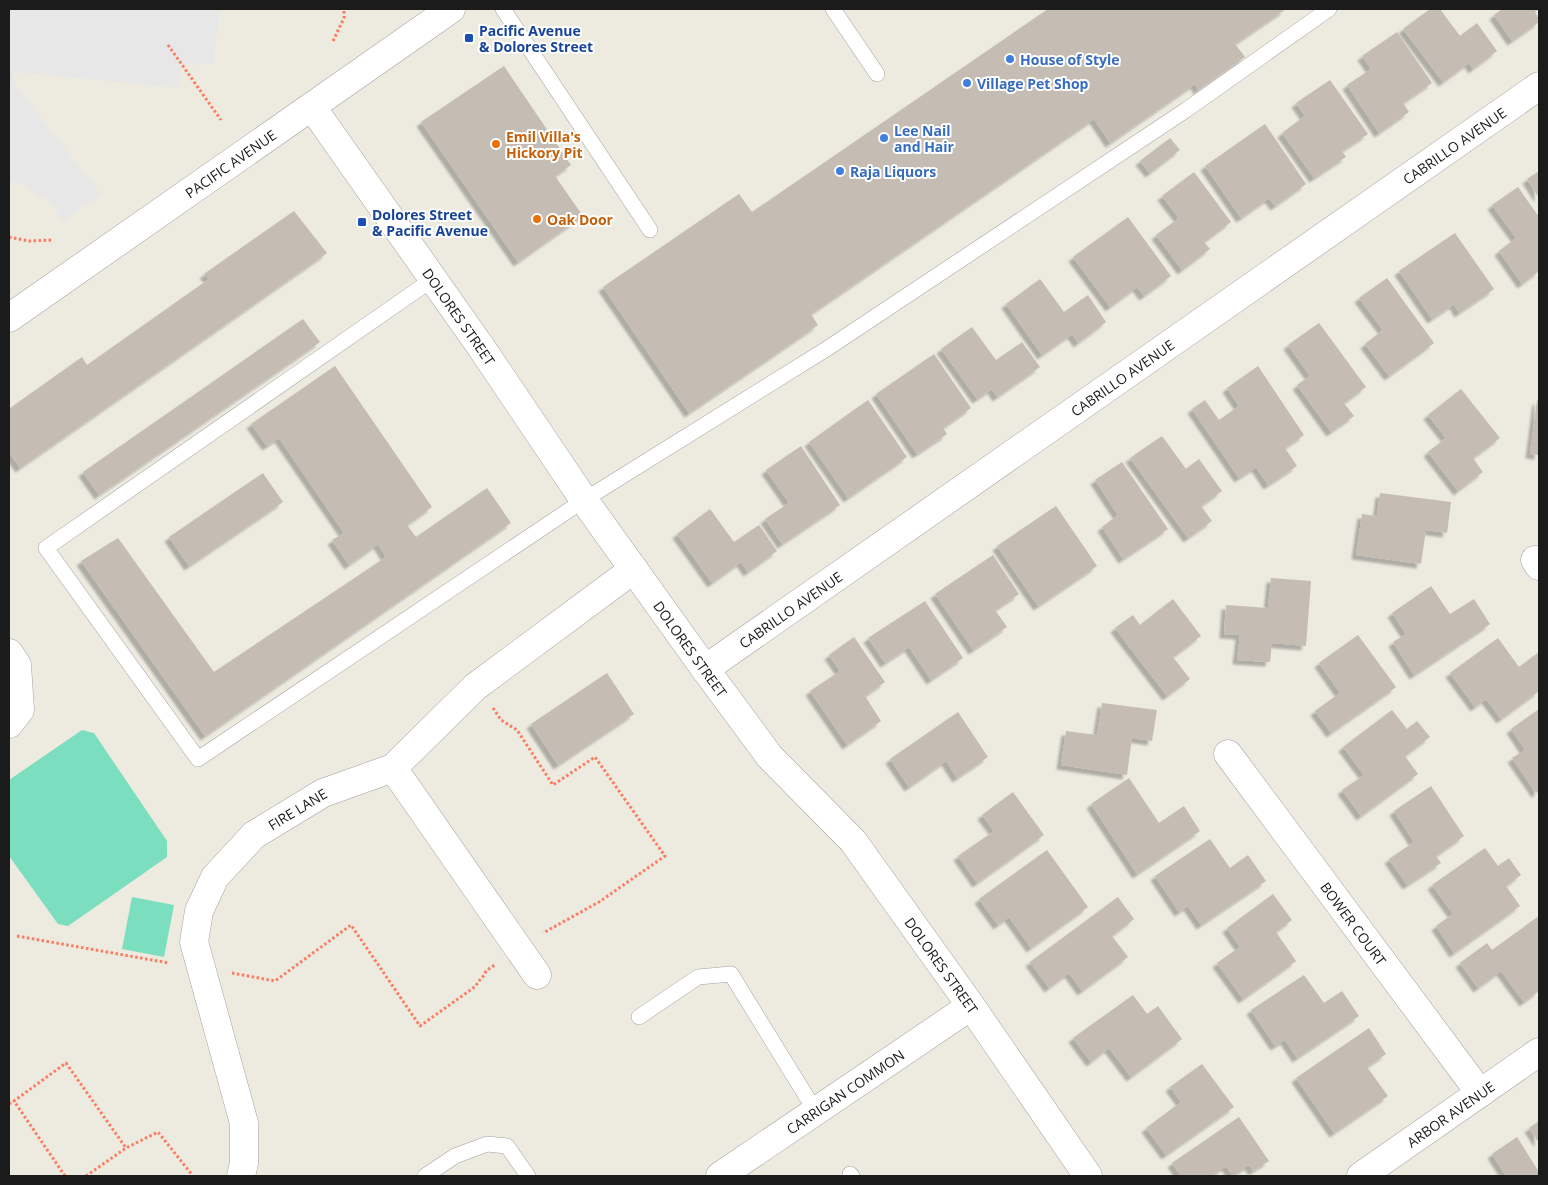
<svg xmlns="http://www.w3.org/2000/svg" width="1548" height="1185" font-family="'Open Sans',sans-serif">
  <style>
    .pitch { fill: #7bdfbf }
    .parking { fill: #e7e7e7 }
    .building { fill: #c5bcb3; filter: url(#shadow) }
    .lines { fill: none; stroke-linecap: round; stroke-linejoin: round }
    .service-casing { stroke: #a2a2a2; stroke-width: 16 }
    .minor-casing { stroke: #a2a2a2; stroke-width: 29 }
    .path { stroke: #fc7c62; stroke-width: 3; stroke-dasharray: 2.5 2.5; stroke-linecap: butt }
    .service { stroke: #fff; stroke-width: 15 }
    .minor { stroke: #fff; stroke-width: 28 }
    .transit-dot { fill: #1a4fb4; stroke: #fff; stroke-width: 2 }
    .shop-dot { fill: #3f7fe0; stroke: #fff; stroke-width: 2 }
    .food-dot { fill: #e8710a; stroke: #fff; stroke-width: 2 }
    .labels { text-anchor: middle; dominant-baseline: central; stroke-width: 4; stroke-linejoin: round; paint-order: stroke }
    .transit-label { font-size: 14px; font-weight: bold; fill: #164399; stroke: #fff; text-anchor: start }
    .shop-label { font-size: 14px; font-weight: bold; fill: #366cbe; stroke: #fff; text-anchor: start }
    .food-label { font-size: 14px; font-weight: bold; fill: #c56008; stroke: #fff; text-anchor: start }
    .street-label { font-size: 14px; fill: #1b1b1b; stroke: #fff }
  </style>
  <defs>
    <filter id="shadow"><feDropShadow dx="-4.5" dy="4.5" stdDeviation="1" flood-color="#0004"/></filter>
  </defs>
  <rect width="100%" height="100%" fill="#edeae0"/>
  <g class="pitch">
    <path d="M82,730L94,733L167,841V857L68,926L58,924L9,856V780Z"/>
    <path d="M132,897L174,905L164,957L122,949Z"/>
  </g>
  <path class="parking" d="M9,9H220L213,64L180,65V88L13,72V82L101,195L63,221L52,204L18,182H9Z"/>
  <g class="building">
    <path d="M1048,9H1286L1235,44L1245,57L1198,90L1195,84L1110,143L1094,119L811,314L818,325L689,413L603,287L739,194L752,212Z"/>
    <path d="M1430,9H1440L1460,36L1477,23L1497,51L1473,69L1469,63L1443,82L1403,29Z"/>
    <path d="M1502,9H1539L1535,12L1539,19V22L1512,41L1494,15Z"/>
    <path d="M1397,32L1432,83L1403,103L1409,112L1379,133L1347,85L1371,69L1362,56Z"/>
    <path d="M504,66L571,165L555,176L583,216L518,262L421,122Z"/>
    <path d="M1330,80L1368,134L1342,151L1346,157L1314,178L1282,133L1305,116L1296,103Z"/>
    <path d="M1265,124L1306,184L1275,206L1269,198L1241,218L1205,166Z"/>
    <path d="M1170,138L1180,150L1150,173L1140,161Z"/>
    <path d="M1539,171V198L1527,179Z"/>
    <path d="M1194,172L1231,222L1204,242L1210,249L1182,270L1156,235L1179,218L1162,196Z"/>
    <path d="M1518,187L1539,217V271L1522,284L1499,251L1516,238L1492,205Z"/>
    <path d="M294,211L327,253L20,468L9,452V409L82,357L87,365L209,279L204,274Z"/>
    <path d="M1128,217L1171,276L1144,296L1137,287L1110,307L1073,257Z"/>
    <path d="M1455,233L1494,289L1459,313L1454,304L1432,319L1399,271Z"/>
    <path d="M1387,278L1434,343L1389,376L1365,344L1383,330L1359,298Z"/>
    <path d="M1040,279L1064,312L1088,295L1106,322L1078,343L1072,334L1042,355L1006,304Z"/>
    <path d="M303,319L320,342L99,495L83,472Z"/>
    <path d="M1319,323L1366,387L1344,403L1354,416L1331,432L1297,385L1310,376L1288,345Z"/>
    <path d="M972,327L996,360L1022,342L1040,367L997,397L992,389L977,399L941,349Z"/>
    <path d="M934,354L971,408L943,428L947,434L917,454L876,394Z"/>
    <path d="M335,366L432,507L407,525L416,537L487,488L511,523L205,736L81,561L118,538L214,672L386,557L378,544L349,565L332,540L344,533L279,438L267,446L251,424Z"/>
    <path d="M1258,366L1304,435L1285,448L1297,466L1268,485L1256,467L1239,478L1192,409L1205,400L1219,420L1239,406L1227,388Z"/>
    <path d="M1461,389L1500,438L1473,458L1483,472L1458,491L1428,452L1446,438L1428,415Z"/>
    <path d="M868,400L907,457L848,498L809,442Z"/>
    <path d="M1537,400L1539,401V455L1530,454Z"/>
    <path d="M1162,436L1186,469L1199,459L1222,491L1201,506L1212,521L1188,538L1130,458Z"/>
    <path d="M801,446L840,505L782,544L765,519L789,503L766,470Z"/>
    <path d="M1122,462L1168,529L1123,559L1102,527L1118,515L1095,480Z"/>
    <path d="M263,473L283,502L189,566L169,537Z"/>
    <path d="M1380,493L1451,502L1447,533L1426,530L1421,564L1356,555L1362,514L1377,516Z"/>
    <path d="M1056,506L1097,566L1038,606L997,546Z"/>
    <path d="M710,509L734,542L759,525L777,551L748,572L741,562L712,583L677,534Z"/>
    <path d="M993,555L1019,594L995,610L1007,627L973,650L935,594Z"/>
    <path d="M1271,578L1311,581L1306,646L1272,643L1270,662L1237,660L1240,635L1224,634L1226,605L1268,608Z"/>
    <path d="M1431,586L1450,614L1474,599L1490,624L1414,675L1393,642L1406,634L1392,613Z"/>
    <path d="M1173,599L1201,636L1173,657L1190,679L1167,696L1115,628L1133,615L1140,625Z"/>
    <path d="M925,601L963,658L931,680L909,647L885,663L868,638Z"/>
    <path d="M1358,635L1396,687L1331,733L1315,711L1340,693L1319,663Z"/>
    <path d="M854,637L885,682L865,696L881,721L847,745L810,691L840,671L829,655Z"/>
    <path d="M1498,638L1519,667L1539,652V691L1501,719L1486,699L1475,707L1450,673Z"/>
    <path d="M607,673L634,714L558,765L531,724Z"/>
    <path d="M1102,703L1157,710L1152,741L1132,738L1127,775L1061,765L1066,731L1097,735Z"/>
    <path d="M1539,709V791L1536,793L1512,758L1525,750L1511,729Z"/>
    <path d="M1392,710L1407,729L1417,721L1430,737L1405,756L1418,774L1361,816L1342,790L1364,775L1343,747Z"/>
    <path d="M958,712L988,757L957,778L946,761L909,787L890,759Z"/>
    <path d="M1129,778L1159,823L1184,806L1200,831L1137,874L1091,804Z"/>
    <path d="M1431,786L1464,836L1436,856L1441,863L1407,885L1389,859L1414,842L1394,811Z"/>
    <path d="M1013,792L1044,835L977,883L958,856L994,831L982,815Z"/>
    <path d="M1210,839L1230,868L1248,855L1266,881L1201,925L1188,906L1179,912L1155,876Z"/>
    <path d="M1485,848L1498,866L1509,858L1521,875L1506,886L1520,906L1454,953L1436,926L1453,914L1432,885Z"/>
    <path d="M1047,850L1088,907L1031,948L1009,917L998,925L979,899Z"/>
    <path d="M1273,894L1292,920L1276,932L1296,961L1243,999L1217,963L1240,947L1227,928Z"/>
    <path d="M1118,897L1134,919L1112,936L1128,957L1082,991L1069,973L1049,988L1030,962Z"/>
    <path d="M1539,916V991L1524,1002L1501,971L1478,988L1460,963L1487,943L1492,950Z"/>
    <path d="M1304,975L1324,1003L1342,991L1359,1016L1297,1058L1285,1040L1275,1046L1251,1010Z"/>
    <path d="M1133,995L1147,1014L1158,1006L1182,1039L1131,1077L1109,1048L1091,1062L1073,1038Z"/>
    <path d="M1369,1028L1386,1054L1367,1067L1388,1096L1334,1133L1296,1078Z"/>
    <path d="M1202,1064L1234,1107L1166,1155L1146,1128L1181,1102L1170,1087Z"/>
    <path d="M1239,1117L1269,1161L1253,1171L1249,1165L1233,1176L1226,1166L1211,1176H1181L1172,1163Z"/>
    <path d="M1539,1121V1143L1529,1128Z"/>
    <path d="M1517,1137L1539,1172V1176H1506L1492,1154Z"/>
  </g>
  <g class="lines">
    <defs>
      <g id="service">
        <path d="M503,9L650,230"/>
        <path d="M833,9L877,74"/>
        <path d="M433,279L46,548L198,759L584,500L828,348L1186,110L1329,9"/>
        <path d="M639,1017L698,977L731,974L816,1112"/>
        <path d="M850,1174L852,1176"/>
        <path d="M425,1176L455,1156L487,1144L507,1146L528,1176"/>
      </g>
      <g id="minor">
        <path id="s1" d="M312,107L483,350L584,500L705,669L770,757L853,841L971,1006L1088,1176"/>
        <path id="s2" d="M9,318L451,9"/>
        <path d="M1535,560L1539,566"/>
        <path d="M9,653L17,665L20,710L9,724"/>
        <path id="s3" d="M705,669L1539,86"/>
        <path id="s4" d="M1228,754L1480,1093"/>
        <path d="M393,768L537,975"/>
        <path id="s5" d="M241,1176L244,1163V1123L194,942L199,911L215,877L254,835L323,793L393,768L475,687L634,569"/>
        <path id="s6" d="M720,1176L971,1006"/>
        <path id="s7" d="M1361,1176L1539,1052"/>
      </g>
    </defs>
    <use href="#service" class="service-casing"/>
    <use href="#minor" class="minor-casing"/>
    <g class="path">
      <path d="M333,41L344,18V9"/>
      <path d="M168,45L221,120"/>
      <path d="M9,237L29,241L52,240"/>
      <path d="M493,708L501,720L517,730L553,785L595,757L665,856L599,902L543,933"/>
      <path d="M17,936L169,963"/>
      <path d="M232,973L275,981L351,925L420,1026L476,986C478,980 484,978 486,971L496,964"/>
      <path d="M9,1104L14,1101"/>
      <path d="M65,1176L14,1101L66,1063L126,1148"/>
      <path d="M86,1176L126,1148L158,1132L193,1176"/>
    </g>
    <use href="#service" class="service"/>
    <use href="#minor" class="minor"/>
  </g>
  <g class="transit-dot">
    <rect x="464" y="33" width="10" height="10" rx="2.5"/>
    <rect x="357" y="217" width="10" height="10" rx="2.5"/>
  </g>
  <g class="shop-dot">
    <circle cx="1010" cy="59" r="5"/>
    <circle cx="967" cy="83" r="5"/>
    <circle cx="884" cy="138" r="5"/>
    <circle cx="840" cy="171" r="5"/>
  </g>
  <g class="food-dot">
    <circle cx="496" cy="144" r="5"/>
    <circle cx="537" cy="219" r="5"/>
  </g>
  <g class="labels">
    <g class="transit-label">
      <text x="479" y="30">Pacific Avenue<tspan x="479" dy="16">&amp; Dolores Street</tspan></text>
      <text x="372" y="214">Dolores Street<tspan x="372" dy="16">&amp; Pacific Avenue</tspan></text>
    </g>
    <g class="shop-label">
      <text x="1020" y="59">House of Style</text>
      <text x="977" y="83">Village Pet Shop</text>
      <text x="894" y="130">Lee Nail<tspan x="894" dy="16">and Hair</tspan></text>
      <text x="850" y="171">Raja Liquors</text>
    </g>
    <g class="food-label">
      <text x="506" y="136">Emil Villa's<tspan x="506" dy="16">Hickory Pit</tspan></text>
      <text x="547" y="219">Oak Door</text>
    </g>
    <g class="street-label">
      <text stroke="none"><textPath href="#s3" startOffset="914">CABRILLO AVENUE</textPath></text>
      <text stroke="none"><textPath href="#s2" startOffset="270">PACIFIC AVENUE</textPath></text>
      <text stroke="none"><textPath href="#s1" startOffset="256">DOLORES STREET</textPath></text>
      <text stroke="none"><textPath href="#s3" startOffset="509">CABRILLO AVENUE</textPath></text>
      <text stroke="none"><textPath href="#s3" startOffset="104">CABRILLO AVENUE</textPath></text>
      <text stroke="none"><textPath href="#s1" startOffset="661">DOLORES STREET</textPath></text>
      <text stroke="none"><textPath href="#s5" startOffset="418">FIRE LANE</textPath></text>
      <text stroke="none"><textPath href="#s4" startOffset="211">BOWER COURT</textPath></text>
      <text stroke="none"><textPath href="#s1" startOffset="1066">DOLORES STREET</textPath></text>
      <text stroke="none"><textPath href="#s6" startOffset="151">CARRIGAN COMMON</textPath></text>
      <text stroke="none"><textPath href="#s7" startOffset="109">ARBOR AVENUE</textPath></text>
    </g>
  </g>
  <rect width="1548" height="1185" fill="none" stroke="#1b1b1b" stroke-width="20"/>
</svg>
